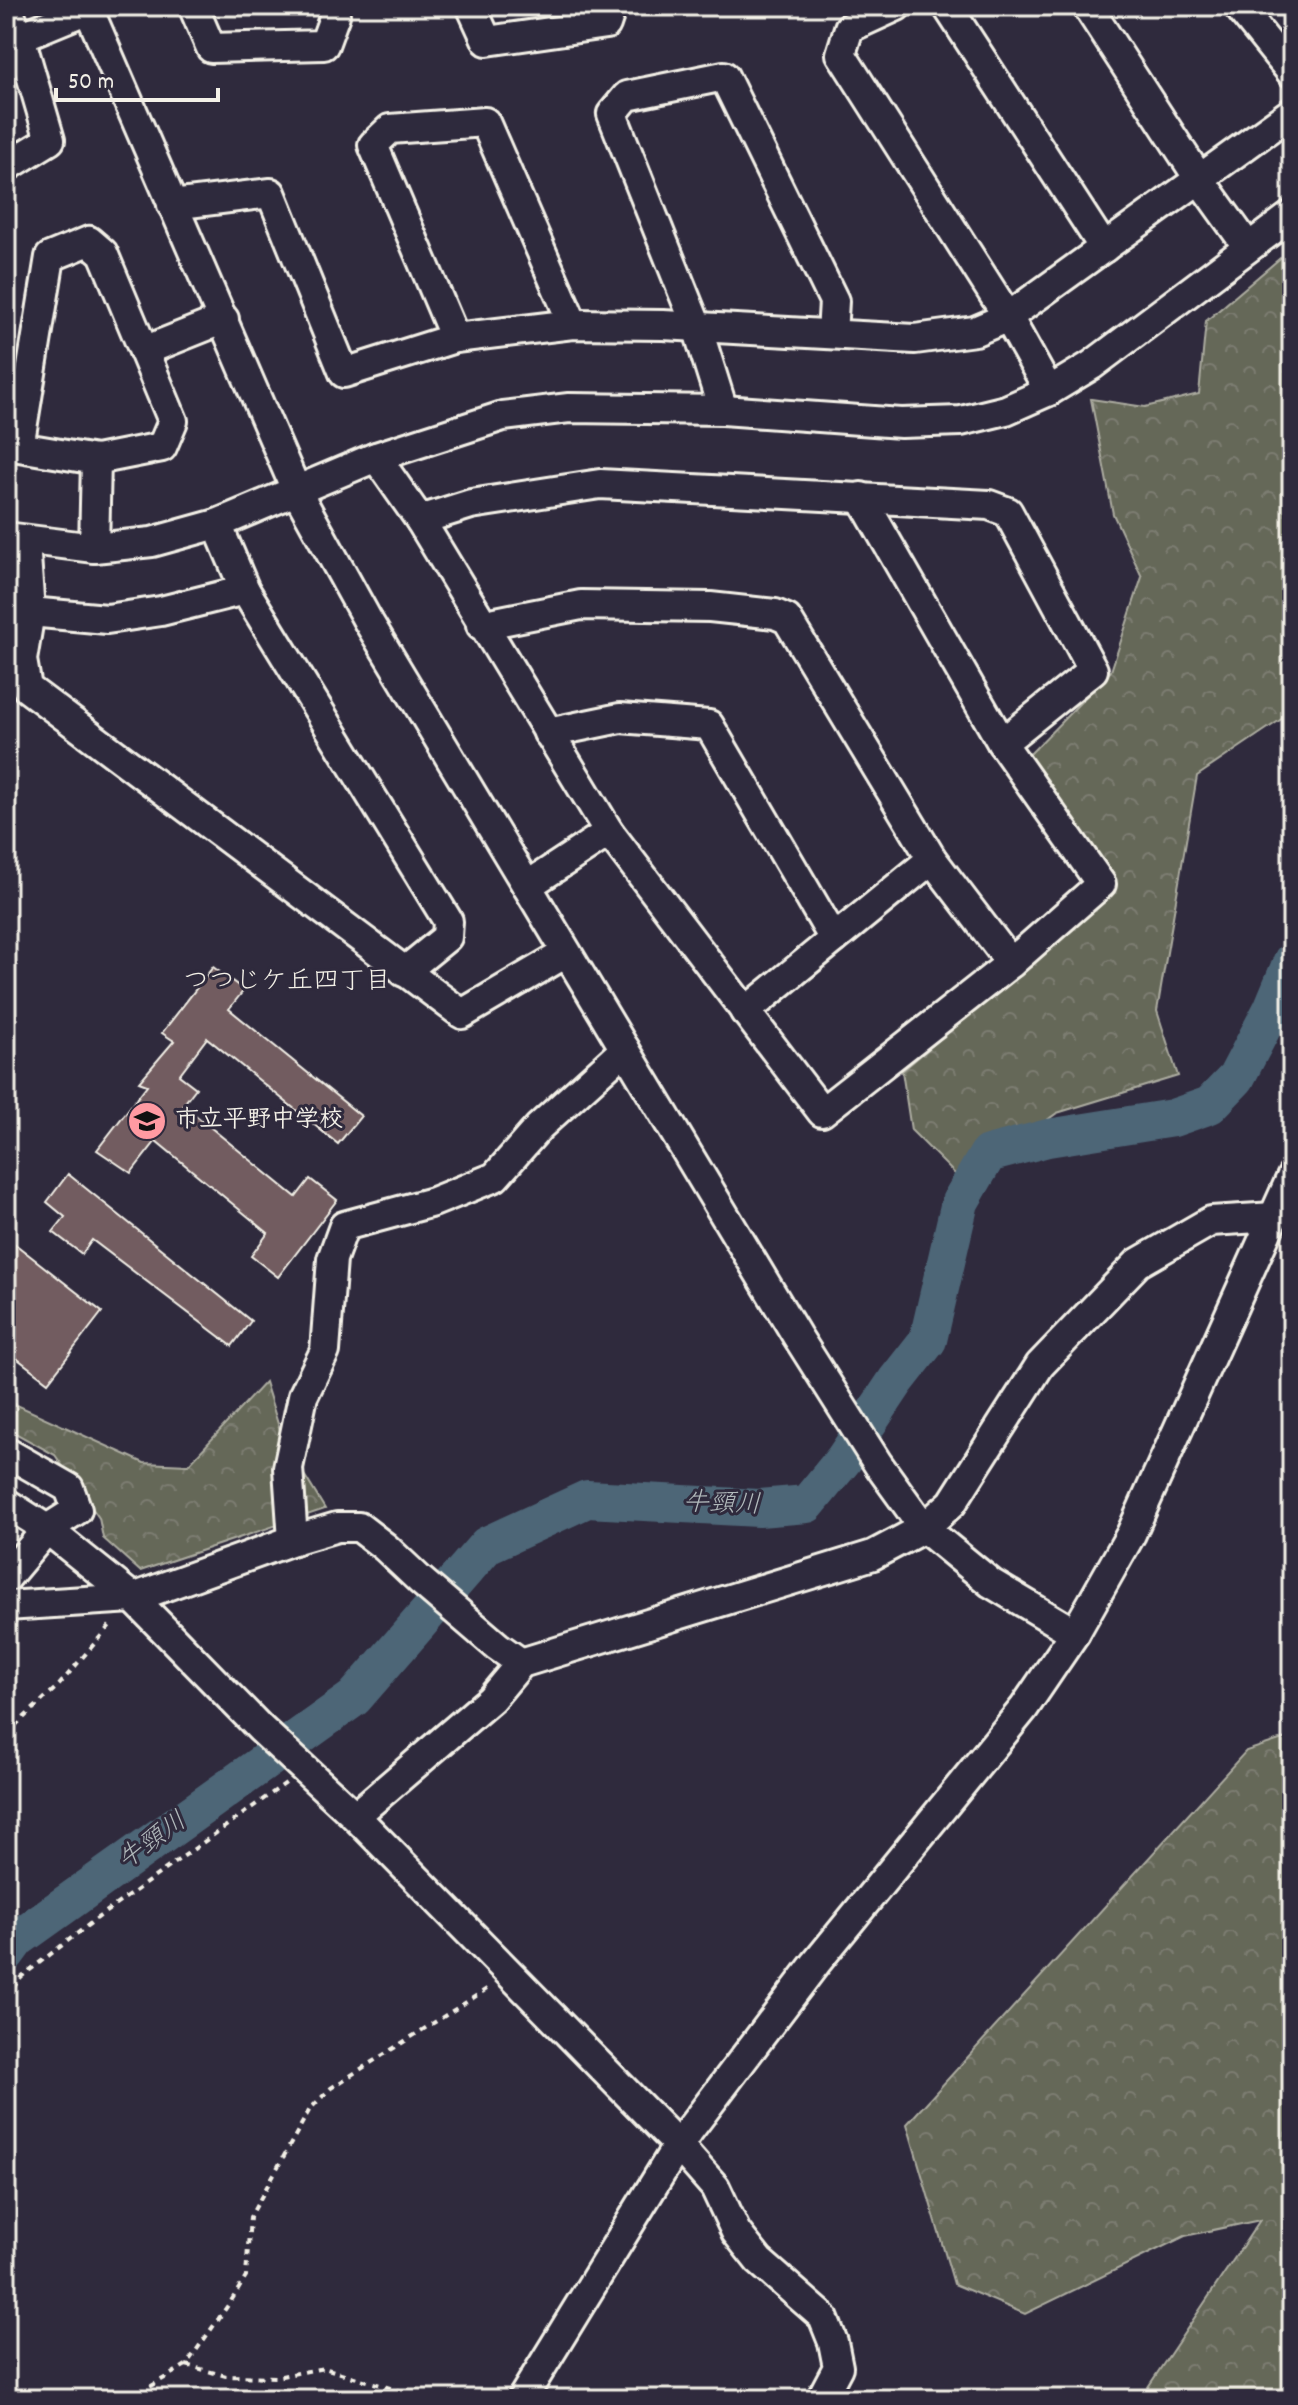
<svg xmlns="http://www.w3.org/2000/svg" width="1298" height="2405" font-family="Dekko,'Klee One',sans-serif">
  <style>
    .forest { fill: url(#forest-crowns); stroke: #acaca0; stroke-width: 2 }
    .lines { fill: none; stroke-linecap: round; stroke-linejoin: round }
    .river { stroke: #4d6677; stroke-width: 38 }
    .building { fill: #725c60; stroke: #f4f1e8; stroke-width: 2 }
    .minor-casing { stroke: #f4f1e8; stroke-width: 34 }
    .path { stroke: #f4f1e8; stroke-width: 4; stroke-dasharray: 6 6; stroke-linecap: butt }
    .minor { stroke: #2f2a3d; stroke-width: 28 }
    .labels { text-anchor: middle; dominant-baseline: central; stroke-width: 6; stroke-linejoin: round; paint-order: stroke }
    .poi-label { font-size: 24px; font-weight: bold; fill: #f4f1e8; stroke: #2f2a3d; text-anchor: start }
    .neighbourhood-label { font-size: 26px; fill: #f4f1e8; stroke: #2f2a3d }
    .water-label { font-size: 26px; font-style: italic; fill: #b1b9bb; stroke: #2f2a3d }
  </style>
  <defs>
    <pattern id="forest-crowns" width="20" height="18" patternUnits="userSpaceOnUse" patternTransform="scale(2)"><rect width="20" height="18" fill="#656759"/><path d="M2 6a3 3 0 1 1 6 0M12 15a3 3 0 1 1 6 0" fill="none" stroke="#7c7d71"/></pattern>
  </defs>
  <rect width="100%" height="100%" fill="#2f2a3d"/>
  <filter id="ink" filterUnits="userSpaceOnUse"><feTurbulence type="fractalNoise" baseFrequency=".0125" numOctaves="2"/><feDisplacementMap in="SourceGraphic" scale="16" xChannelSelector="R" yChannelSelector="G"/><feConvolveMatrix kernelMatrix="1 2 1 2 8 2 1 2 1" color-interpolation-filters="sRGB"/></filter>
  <g filter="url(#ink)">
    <g class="forest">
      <path d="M1292,248V712L1197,776L1157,1011L1178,1076L1057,1113L962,1181L911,1130L902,1071L1109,896L1028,756L1111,671L1142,577L1113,514L1091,399L1145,407L1199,394L1206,321Z"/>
      <path d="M265,1382L283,1440L325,1509L140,1571L103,1538L99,1518L55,1455L6,1428V1400L144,1463L188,1465Z"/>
      <path d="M1292,1736V2399H1140L1260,2220L1185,2236L1025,2314L954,2284L907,2124L1246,1751Z"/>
    </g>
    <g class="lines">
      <path class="river" d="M6,1954L17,1939L354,1698L487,1545L587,1499L759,1508L807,1504L844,1459L896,1381L928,1340L960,1202L988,1154L1048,1138L1173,1118L1210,1105L1236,1078L1272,1009L1292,961"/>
    </g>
    <g class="building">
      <path d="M213,967L244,990L229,1009L361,1116L338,1144L207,1038L179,1075L196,1088L183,1105L296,1197L310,1179L337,1200L278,1277L251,1256L268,1233L156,1141L131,1173L97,1150L147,1085L139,1082L174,1041L162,1033Z"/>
      <path d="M68,1174L251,1321L232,1346L92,1240L82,1254L53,1232L65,1217L47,1202Z"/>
      <path d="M6,1237L102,1312L48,1382L6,1350Z"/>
    </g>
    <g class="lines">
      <defs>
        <g id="minor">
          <path d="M87,6L297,492L368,621L797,1336L878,1464L924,1528L991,1583L1075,1633"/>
          <path d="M193,6L211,48L324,45L335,15L332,6"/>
          <path d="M471,6L487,41L606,24L612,6"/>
          <path d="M897,6L849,28L841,54L1008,317L1049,391"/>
          <path d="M947,6L1104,248"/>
          <path d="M1087,6L1200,180L1248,247"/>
          <path d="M1238,6L1292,73"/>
          <path d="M20,37L88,9"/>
          <path d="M6,167L50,140L20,37L6,6"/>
          <path d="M172,205L271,193L344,373L455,338L573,324L663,325L915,339L975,331L1008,317L1292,112"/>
          <path d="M89,241L103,253L173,421L162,447L96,460L19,447L50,257Z"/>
          <path d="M455,338L373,145L390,129L485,122L573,324"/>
          <path d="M144,351L224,319"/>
          <path d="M723,410L697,327L612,114L627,96L724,76L834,301L832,334"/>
          <path d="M376,457L420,520L609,832L822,1112L1011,963L1101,884L1002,743L861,497"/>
          <path d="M420,520L471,504L600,484L989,505L1008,512L1093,670L1002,743"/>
          <path d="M217,524L245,590L448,921L447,937L404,972"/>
          <path d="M6,537L94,548L152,542L217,524L376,457L503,416L569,408L723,410L901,423L961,421L1006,410L1049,391L1092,365L1292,215"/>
          <path d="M25,542L30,612L22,660L27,688L462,1014L566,953"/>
          <path d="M94,548L96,460"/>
          <path d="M30,612L107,619L161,611L245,590"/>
          <path d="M481,625L581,605L710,607L775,614L787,619L932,859L1011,963"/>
          <path d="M548,733L620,718L709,725L834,939"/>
          <path d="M527,886L609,832"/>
          <path d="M745,1012L932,859"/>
          <path d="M6,1452L69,1488L77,1510L47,1529L6,1578"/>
          <path d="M6,1503L47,1529L133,1598L261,1729L355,1816L678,2145L715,2187L736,2232L759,2261L823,2317L833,2342L838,2367L821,2399"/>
          <path d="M293,1540L288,1468L303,1396L325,1351L332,1259L344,1226L433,1202L495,1177L539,1127L625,1049"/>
          <path d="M6,1606L133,1598L293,1540L337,1527H359L385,1547L420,1580L497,1646L521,1663"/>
          <path d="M355,1816L491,1699L521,1663L873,1555L924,1528L952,1503L1040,1365L1138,1263L1211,1221L1274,1217"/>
          <path d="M522,2399L678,2145L816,1963L1024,1708L1075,1633L1131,1534L1292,1176"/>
        </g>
      </defs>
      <use href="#minor" class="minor-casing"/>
      <g class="path">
        <path d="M6,1734L59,1685L112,1623"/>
        <path d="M6,1998L21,1977L96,1919L286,1783"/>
        <path d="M186,2365L226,2376L276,2377L324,2368L407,2393L446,2399"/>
        <path d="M130,2399L186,2365L231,2301L246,2277L250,2217L310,2109L331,2088L490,1987"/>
      </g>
      <use href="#minor" class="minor"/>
    </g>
  </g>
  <defs>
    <symbol id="school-disc" viewBox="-11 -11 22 22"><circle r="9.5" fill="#ff9aa2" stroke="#2f2a3d"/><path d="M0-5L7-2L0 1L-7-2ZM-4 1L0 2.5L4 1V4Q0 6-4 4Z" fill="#111"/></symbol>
  </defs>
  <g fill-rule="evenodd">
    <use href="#school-disc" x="125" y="1099" width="44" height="44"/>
  </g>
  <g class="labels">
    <g class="poi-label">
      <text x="175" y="1121">市立平野中学校</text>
    </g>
    <g class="neighbourhood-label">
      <text x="287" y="982">つつじケ丘四丁目</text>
    </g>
    <g class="water-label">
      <text transform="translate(722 1505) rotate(2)">牛頸川</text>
      <text transform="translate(153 1842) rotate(-36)">牛頸川</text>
    </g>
  </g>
  <rect width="1298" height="2405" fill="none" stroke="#2f2a3d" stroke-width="32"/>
  <rect x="16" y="16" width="1266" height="2373" fill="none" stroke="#f4f1e8" stroke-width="3" filter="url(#ink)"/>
  <path d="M56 88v12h162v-12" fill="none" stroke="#f4f1e8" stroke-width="4"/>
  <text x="68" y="88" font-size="24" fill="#f4f1e8" stroke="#2f2a3d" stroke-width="6" paint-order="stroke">50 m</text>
</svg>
